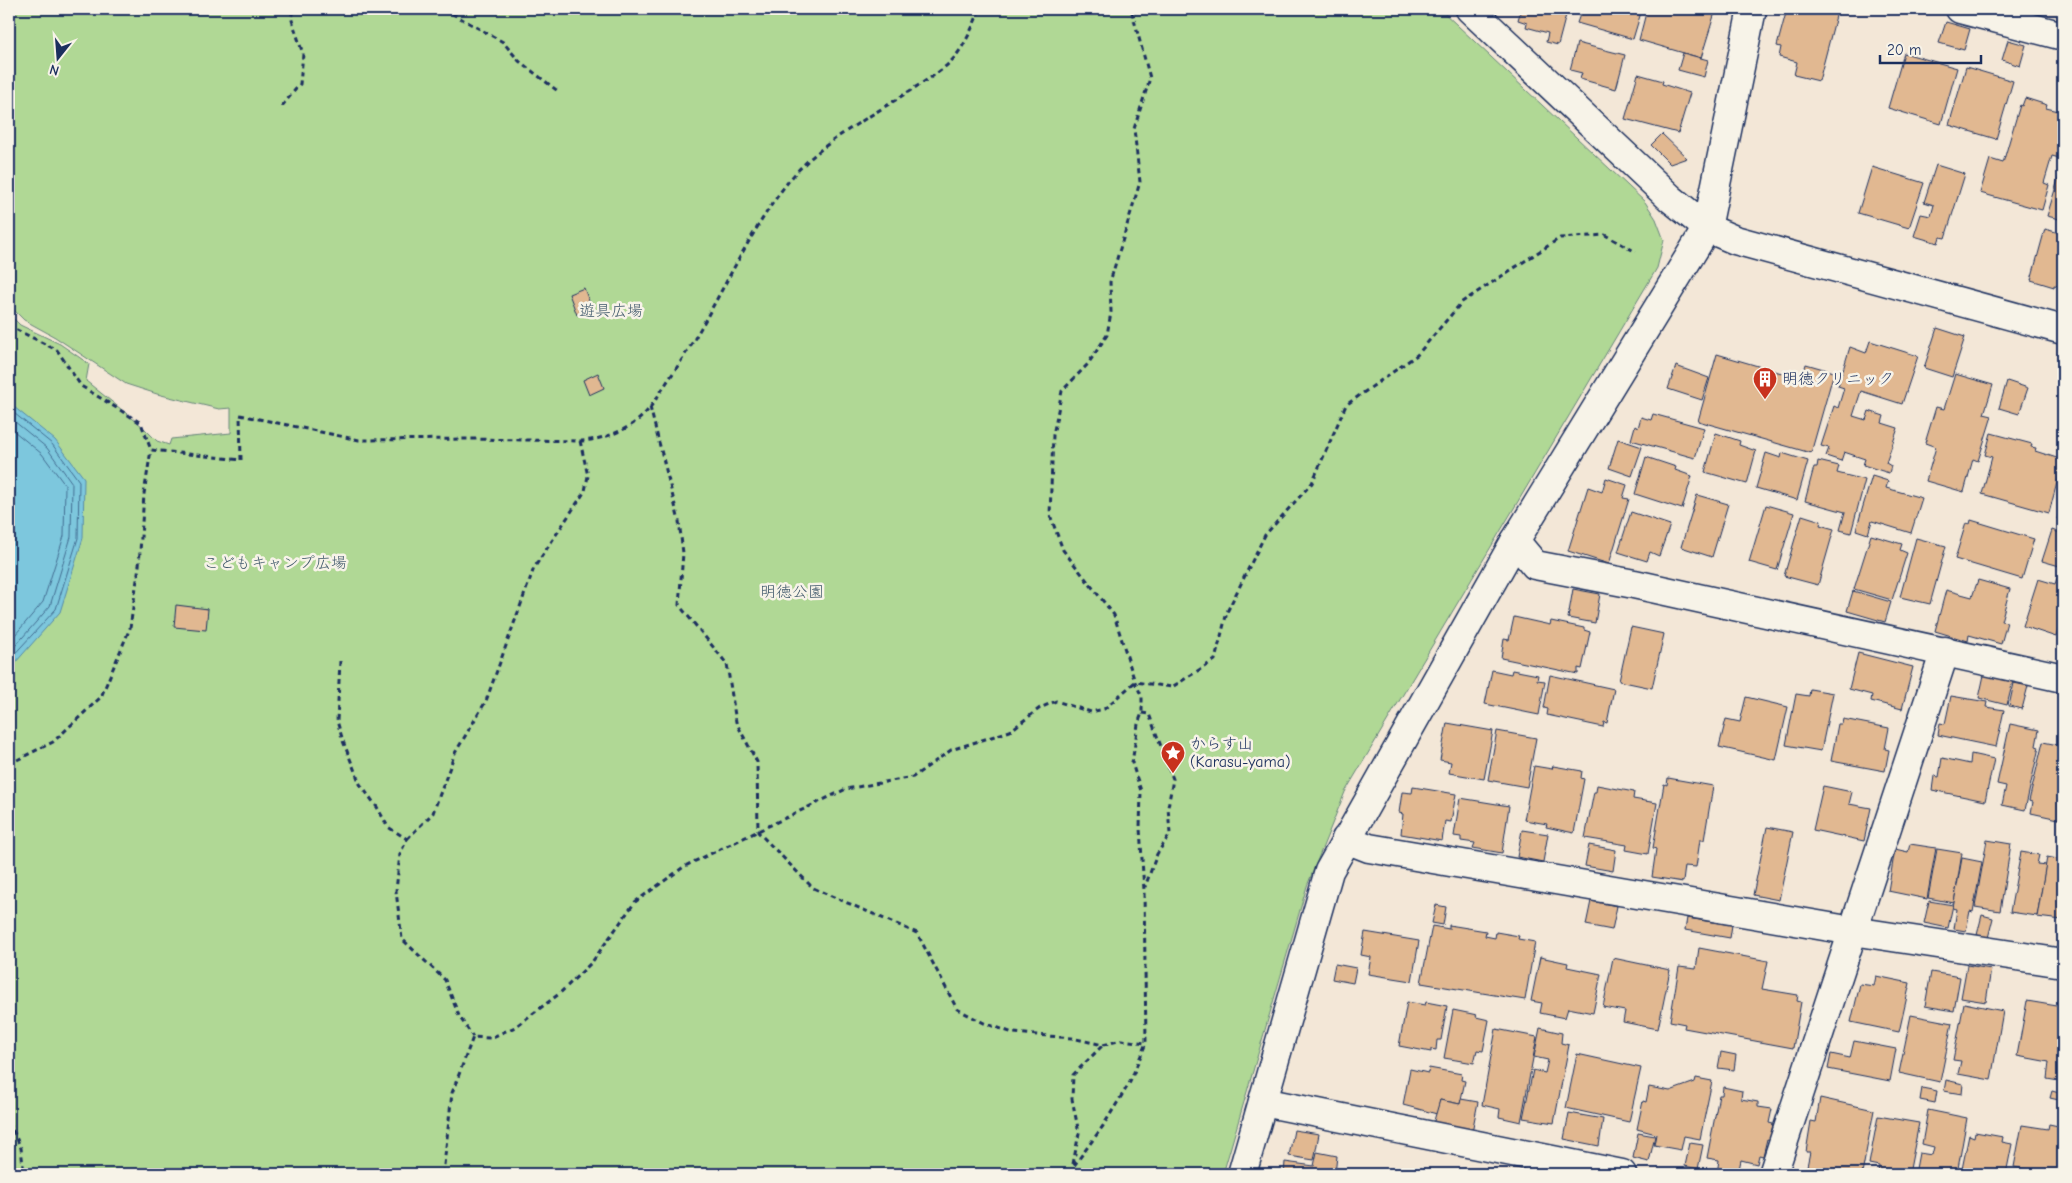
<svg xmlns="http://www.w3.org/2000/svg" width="2072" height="1183" font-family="'Comic Neue','Klee One',sans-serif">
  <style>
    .green { fill: #b0d895; stroke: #66847a }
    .water { fill: #7dc7dd; stroke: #568aaa }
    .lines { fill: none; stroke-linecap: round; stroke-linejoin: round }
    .shore { stroke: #426c91; stroke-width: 1 }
    .building { fill: #e1b891; stroke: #1b2f5e }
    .street-casing { stroke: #1b2f5e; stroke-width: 31 }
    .secondary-casing { stroke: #1b2f5e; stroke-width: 31 }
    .path { stroke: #1b2f5e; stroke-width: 3; stroke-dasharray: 5 4; stroke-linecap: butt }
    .street { stroke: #f7f3e8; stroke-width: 28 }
    .secondary { stroke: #f7f3e8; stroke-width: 28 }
    .labels { text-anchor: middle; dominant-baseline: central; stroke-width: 5; stroke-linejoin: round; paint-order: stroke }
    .park-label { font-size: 16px; fill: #40596c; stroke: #f7f3e8 }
    .poi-label { font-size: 16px; fill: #1b2f5e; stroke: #f7f3e8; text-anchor: start }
  </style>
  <rect width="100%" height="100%" fill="#f3e7d7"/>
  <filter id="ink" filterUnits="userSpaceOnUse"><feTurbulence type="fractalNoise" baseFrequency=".02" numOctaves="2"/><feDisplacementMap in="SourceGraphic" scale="10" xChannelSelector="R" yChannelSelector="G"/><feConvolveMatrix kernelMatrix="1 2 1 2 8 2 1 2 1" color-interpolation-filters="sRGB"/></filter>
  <g filter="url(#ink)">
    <path class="green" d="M9,9H1440L1645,202L1656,219L1664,240L1657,268L1345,792L1307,886L1223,1174H9V314L20,325L60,344L89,364L86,381L142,426L157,441L169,445L171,439L231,433V408L219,409L157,394L126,384L55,337L24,320L9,305Z"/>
    <path class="water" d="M9,403L55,440L84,478L83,538L60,612L15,663L9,666Z"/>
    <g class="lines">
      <g class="shore">
        <path d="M9,409L52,444L79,481L78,538L56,609L9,660"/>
        <path d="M9,417L47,448L72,483L71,537L50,606L9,653"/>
        <path d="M9,427L42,454L65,485L64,536L43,602L9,642"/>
      </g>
    </g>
    <g class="building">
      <path d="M1521,9H1558L1567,11L1558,45L1546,42L1548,33L1526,27L1527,23L1518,20Z"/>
      <path d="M1582,9H1642L1633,39L1577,23Z"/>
      <path d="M1647,9H1716L1701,58L1639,40Z"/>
      <path d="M1787,9H1826L1837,12L1819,81L1794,75L1797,62L1779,57L1781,47L1777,46Z"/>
      <path d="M1946,22L1970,29L1964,50L1939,43Z"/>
      <path d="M2008,40L2026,45L2020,66L2002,60Z"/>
      <path d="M1577,43L1625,55L1616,89L1580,79L1582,73L1570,70Z"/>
      <path d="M1683,53L1708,60L1704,77L1678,70Z"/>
      <path d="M1904,53L1957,68L1941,124L1888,108Z"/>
      <path d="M1966,67L2013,81L1996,139L1949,125Z"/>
      <path d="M1638,74L1663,81L1662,84L1690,93L1678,133L1625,119Z"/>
      <path d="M2025,98L2047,105L2046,108L2063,112V159L2052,156L2044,183L2049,185L2042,210L1980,193L1990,159L2003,163L2020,105L2022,106Z"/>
      <path d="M1662,134L1687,158L1670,164L1651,145Z"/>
      <path d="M1936,165L1965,174L1945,238L1940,237L1938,243L1914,236L1921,214L1931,216L1934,205L1924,202Z"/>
      <path d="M1872,167L1924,183L1909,228L1858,213Z"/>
      <path d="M2060,173L2063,174V220L2047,216Z"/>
      <path d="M2045,229L2063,234V287L2054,285V287L2031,280Z"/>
      <path d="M584,288L592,309L577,315L569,294Z"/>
      <path d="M1937,328L1965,337L1952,377L1924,368Z"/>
      <path d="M1870,341L1918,356L1902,404L1861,391L1853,416L1866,420L1869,411L1884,416L1882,423L1898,428L1886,463L1891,466L1889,473L1863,465L1865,459L1844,452L1841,461L1826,456L1829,448L1821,446L1834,406L1838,408L1844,388L1838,386L1850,347L1866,353Z"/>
      <path d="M1717,354L1802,379L1806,364L1834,372L1811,453L1698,421Z"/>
      <path d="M1676,366L1709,378L1702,400L1668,389Z"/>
      <path d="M598,373L604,388L589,395L583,380Z"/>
      <path d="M1955,374L1993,385L1984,414L1992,416L1978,461L1973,459L1964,492L1926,481L1936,447L1925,443L1936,407L1944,409Z"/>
      <path d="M2007,381L2028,388L2019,414L1999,408Z"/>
      <path d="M1653,414L1704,428L1695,458L1631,440L1635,426L1638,428L1641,417L1651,420Z"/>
      <path d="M1716,433L1740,441L1739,445L1756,451L1747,484L1705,472Z"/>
      <path d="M1991,433L2032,444L2031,447L2036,448L2035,451L2063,460L2049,513L1982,494L1992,457L1985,455Z"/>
      <path d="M1618,439L1642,447L1632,476L1609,468Z"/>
      <path d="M1766,453L1781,458L1782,453L1808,461L1797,500L1756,488Z"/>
      <path d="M1646,457L1676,467L1675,470L1692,476L1682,509L1635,494Z"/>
      <path d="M1818,461L1839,466L1837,473L1865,480L1851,533L1840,530L1845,512L1805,501L1814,467H1817Z"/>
      <path d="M1872,476L1888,481L1886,488L1922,498L1911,533L1872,521L1868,534L1856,530Z"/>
      <path d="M1606,478L1627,485L1623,498L1629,499L1609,564L1568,551L1588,487L1602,492Z"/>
      <path d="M1697,495L1728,504L1712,557L1681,547Z"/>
      <path d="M2063,500V521L2057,519Z"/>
      <path d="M1766,505L1794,513L1777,570L1749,562Z"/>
      <path d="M1631,512L1670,525L1659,556L1650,552L1647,561L1618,552Z"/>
      <path d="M1802,515L1821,521L1820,525L1834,529L1818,585L1784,576Z"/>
      <path d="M1971,520L2034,539L2022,579L1955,559L1966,523L1970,524Z"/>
      <path d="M2052,530L2063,534V567L2042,561Z"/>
      <path d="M1871,535L1902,544L1900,550L1907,553L1892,600L1854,589Z"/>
      <path d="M1916,538L1946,546L1930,604L1900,597Z"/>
      <path d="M2057,578L2063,581V614L2056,637L2023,626L2038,579L2055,584Z"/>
      <path d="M1978,580L2010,589L2001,621L2007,622L2001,644L1969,635L1968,641L1935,631L1946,590L1972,597Z"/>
      <path d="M1573,589L1600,594L1595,623L1568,618Z"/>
      <path d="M1853,591L1891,602L1885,622L1847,611Z"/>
      <path d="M176,605L208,609L206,630L174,627Z"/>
      <path d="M1514,617L1550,625L1551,621L1584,628V630L1590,632L1582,669L1578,668V674L1501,658L1504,639L1509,640Z"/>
      <path d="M1631,627L1664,634L1652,688L1619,681Z"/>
      <path d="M1858,653L1913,667L1902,709L1871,701L1872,695L1849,689Z"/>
      <path d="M1492,670L1511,674L1512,670L1538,675L1537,680L1545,681L1539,715L1485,704Z"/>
      <path d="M1550,675L1614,689L1607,723L1604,722L1603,727L1547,715L1548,709L1544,708Z"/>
      <path d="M1984,675L2013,681L2007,705L1979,698Z"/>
      <path d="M2014,683L2028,686L2022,709L2009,706Z"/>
      <path d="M1810,689L1833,693L1821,751L1786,745L1796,694L1809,696Z"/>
      <path d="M1951,696L1987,702L1986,707L2004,710L1996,747L1938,735L1940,723L1945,724Z"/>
      <path d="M1746,697L1788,707L1776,760L1719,747L1726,719L1740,722Z"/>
      <path d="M1843,719L1889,728L1885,749L1889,750L1885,771L1831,761L1838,724H1842Z"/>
      <path d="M1447,723L1493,731L1484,779L1449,773L1451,762L1440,760Z"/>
      <path d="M2010,724L2039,730L2036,746L2039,747L2025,810L2002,805L2006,786L1997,784Z"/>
      <path d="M1497,731L1536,738L1527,787L1488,780Z"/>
      <path d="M2043,742L2063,746V820L2031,813L2033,802L2029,801Z"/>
      <path d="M1971,754L1994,759L1985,801L1932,790L1934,776L1939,777L1942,758L1970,764Z"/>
      <path d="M1534,766L1552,769L1553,766L1582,771L1581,778L1584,779L1574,833L1546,827L1547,824L1524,820Z"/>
      <path d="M1668,778L1713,786L1704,840H1700L1696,867L1685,866L1683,882L1652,877L1656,849L1653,848L1664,784L1667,785Z"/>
      <path d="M1597,785L1634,792L1633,799L1657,803L1648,854L1626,850L1627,845L1585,838L1594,792H1596Z"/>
      <path d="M1823,786L1852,792L1849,804L1871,808L1864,841L1813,830Z"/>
      <path d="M1413,787L1456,794L1451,822L1445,821L1442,841L1401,834L1403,814L1399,813L1402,792L1412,793Z"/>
      <path d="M1460,798L1509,806L1502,853L1473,848L1475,843L1461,841V837L1454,836Z"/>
      <path d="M1767,827L1793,832L1779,900L1753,895Z"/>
      <path d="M1522,830L1548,834L1543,862L1517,857Z"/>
      <path d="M1987,840L2011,844L2000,911L1975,907Z"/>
      <path d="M1910,844L1936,848L1927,899L1888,891L1895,849L1908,852Z"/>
      <path d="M1589,845L1616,850L1613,871L1585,866Z"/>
      <path d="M1937,849L1962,853L1954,903L1928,898Z"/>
      <path d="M2021,852L2039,855L2037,864L2046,865L2037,916L2010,912Z"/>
      <path d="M2047,857L2063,860L2062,920L2037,917Z"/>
      <path d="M1962,858L1982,862L1973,912L1970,911L1966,931L1954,929L1957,909L1953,908Z"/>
      <path d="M1591,901L1617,906L1612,930L1586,925Z"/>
      <path d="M1929,901L1953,905L1948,928L1924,923Z"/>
      <path d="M1436,905L1446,907L1443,925L1432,923Z"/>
      <path d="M1982,915L1993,918L1988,938L1977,935Z"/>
      <path d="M1687,918L1732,925L1730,938L1685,930Z"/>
      <path d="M1449,925L1486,931L1485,936L1495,938L1496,932L1519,936L1518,939L1535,942L1525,1000L1421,983L1432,926L1449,929Z"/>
      <path d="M1365,932L1419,941L1412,981L1368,974L1371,957L1361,955Z"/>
      <path d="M1699,948L1768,961L1762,989L1798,995L1797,1001L1801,1002L1793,1048L1684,1028L1685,1024L1670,1021L1679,967L1696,969Z"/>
      <path d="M1540,957L1568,963L1567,967L1601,974L1593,1013L1568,1008L1565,1018L1540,1013L1542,1003L1531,1001Z"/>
      <path d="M1613,958L1670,970L1658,1029L1623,1022L1625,1011L1603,1007Z"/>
      <path d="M1335,964L1356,968L1353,983L1332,979Z"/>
      <path d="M1967,965L1991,969L1986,1002L1961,998Z"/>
      <path d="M1931,972L1960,977L1954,1011L1925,1006Z"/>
      <path d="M1876,976L1910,983L1899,1032L1851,1022L1860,984L1874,986Z"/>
      <path d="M2027,1001L2063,1007V1063L2059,1081L2047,1079L2049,1062L2017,1056Z"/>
      <path d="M1407,1002L1425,1005L1426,1002L1447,1006L1441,1040H1437L1436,1050L1431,1049V1052L1399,1046Z"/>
      <path d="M1964,1003L2003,1011L1991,1080L1958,1074L1961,1061L1953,1060Z"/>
      <path d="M1453,1010L1477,1015L1476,1017L1489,1020L1483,1051L1477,1050L1474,1063L1444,1058Z"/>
      <path d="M1911,1015L1952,1023L1940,1082L1899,1073Z"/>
      <path d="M1540,1028L1562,1033L1561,1043L1569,1045L1554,1123L1523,1118L1533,1070L1545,1073L1548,1060L1534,1057Z"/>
      <path d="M1496,1029L1537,1037L1521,1122L1499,1117L1500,1109L1482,1105Z"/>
      <path d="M1854,1041L1896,1049L1890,1081L1828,1069L1831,1054L1850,1058Z"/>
      <path d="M1721,1052L1736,1055L1734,1070L1718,1068Z"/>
      <path d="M1577,1054L1641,1068L1629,1122L1566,1108Z"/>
      <path d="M1429,1068L1462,1074L1461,1080L1465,1081L1460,1104L1440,1100L1437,1114L1403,1105L1410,1069L1428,1073Z"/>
      <path d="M1696,1078L1712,1081L1700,1139L1684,1136L1681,1150L1654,1145L1656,1134L1637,1129L1643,1101L1646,1102L1649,1087L1670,1091L1695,1082Z"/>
      <path d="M1946,1080L1963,1084L1962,1094L1944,1091Z"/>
      <path d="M1723,1087L1742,1091L1741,1099L1758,1102V1107L1772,1109L1769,1123L1773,1124L1770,1140L1767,1139L1763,1156L1759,1155L1757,1164L1741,1160L1738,1174H1717L1719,1160L1707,1158L1719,1095H1722Z"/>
      <path d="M1922,1088L1937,1091L1935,1103L1920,1100Z"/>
      <path d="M2052,1091L2063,1094V1101L2050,1098Z"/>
      <path d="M1820,1098L1874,1110L1862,1174H1822L1806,1171L1810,1152H1806L1811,1121L1816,1122Z"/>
      <path d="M1461,1099L1478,1102L1472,1132L1433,1124L1440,1100L1460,1104Z"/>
      <path d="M1928,1110L1967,1118L1957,1174H1915L1919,1153L1932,1155L1934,1147L1922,1144Z"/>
      <path d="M1569,1113L1603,1119L1599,1146L1564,1139Z"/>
      <path d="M1878,1116L1919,1123L1909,1174H1878L1879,1166L1869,1164Z"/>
      <path d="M2049,1124L2063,1127V1145L2058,1174H2036V1171L2014,1167L2022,1125L2048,1129Z"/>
      <path d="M1294,1130L1319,1134L1314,1160L1289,1156Z"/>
      <path d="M1975,1132L2003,1137L2002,1142L2012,1144L2006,1174H1961L1969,1135L1974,1137Z"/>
      <path d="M1638,1133L1655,1136L1649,1162L1633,1158Z"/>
      <path d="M1690,1143L1703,1145L1698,1169L1685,1166Z"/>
      <path d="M1317,1152L1337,1156L1335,1174H1284L1285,1162L1314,1166Z"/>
    </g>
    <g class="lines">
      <defs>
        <g id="street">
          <path d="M1960,9L2063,36"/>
          <path d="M1707,228L1735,240L2063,330"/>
          <path d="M1515,541L1535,565L1634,584L2063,678"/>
          <path d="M1346,839L1369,848L1853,931L2063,963"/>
          <path d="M1263,1102L1622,1174"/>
          <path d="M1773,1174L1945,651"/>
        </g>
        <g id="secondary">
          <path d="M1470,9L1670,198L1707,228"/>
          <path d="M1242,1174L1329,871L1515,541L1707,228L1752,9"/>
        </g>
      </defs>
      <use href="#street" class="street-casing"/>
      <use href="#secondary" class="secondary-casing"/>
      <g class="path">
        <path d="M444,9L503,42L519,61L559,92"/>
        <path d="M282,106L300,84L303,54L291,17L294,9"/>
        <path d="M9,324L13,328L57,350L81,386L141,423L151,450L241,460L240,415L359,440L471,439L580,441C599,440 618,434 634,423C649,413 659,394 669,379C713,316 741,243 788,182C819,143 867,119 908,92C923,82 942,72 954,58C966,44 973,26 980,9"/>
        <path d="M650,407L679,521L683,553L679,605L727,664L736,722L757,762L758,832L813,888L917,933L957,1009L984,1023L1013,1033L1072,1038L1103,1045L1121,1040L1146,1043"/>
        <path d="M340,661L337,721L343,741L360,784L377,807L388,827L407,839L400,854L396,891L402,939L445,980L459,1016L473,1037"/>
        <path d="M1142,713L1149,714L1173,779L1168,807L1170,834L1157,854L1145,887"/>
        <path d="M9,764L53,742L101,697L130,628L139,566L144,494L151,450"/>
        <path d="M407,839L433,813L455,753L486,701L534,568L585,491L588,476L580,441"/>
        <path d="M9,1122L21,1148L24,1174"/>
        <path d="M1073,1164L1079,1133L1072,1099L1073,1075L1103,1045"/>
        <path d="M443,1174L452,1093L473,1037L490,1038L515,1027L559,994L592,962L635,902L685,866L846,789L913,777L951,750L1010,731L1040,708L1056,701L1091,712L1104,709L1135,682L1172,687L1215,660L1227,612L1265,535L1312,483L1346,405L1417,355L1462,302L1560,238L1605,235L1636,252"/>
        <path d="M1071,1174L1073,1167L1103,1126L1130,1082L1146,1043L1144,890L1140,828L1141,791L1132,763L1138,724L1142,713V697L1135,682L1114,615L1063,550L1050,515L1053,435L1062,391L1088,364L1107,335L1111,312L1110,282L1140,182L1134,129L1150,78L1131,9"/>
      </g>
      <use href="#street" class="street"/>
      <use href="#secondary" class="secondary"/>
    </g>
  </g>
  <defs>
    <symbol id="building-pin" viewBox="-11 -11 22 30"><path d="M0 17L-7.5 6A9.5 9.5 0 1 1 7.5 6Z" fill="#c8321e" stroke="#f7f3e8"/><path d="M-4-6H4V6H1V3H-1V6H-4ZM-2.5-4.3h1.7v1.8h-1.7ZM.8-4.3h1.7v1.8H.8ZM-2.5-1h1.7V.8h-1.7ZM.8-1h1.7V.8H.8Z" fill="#fff"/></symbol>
    <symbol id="sight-pin" viewBox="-11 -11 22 30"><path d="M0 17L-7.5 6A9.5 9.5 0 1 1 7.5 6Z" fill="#c8321e" stroke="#f7f3e8"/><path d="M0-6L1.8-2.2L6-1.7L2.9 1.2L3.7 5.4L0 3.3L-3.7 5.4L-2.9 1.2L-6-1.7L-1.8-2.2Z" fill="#fff"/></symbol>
  </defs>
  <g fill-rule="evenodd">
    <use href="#building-pin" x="1751" y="365" width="28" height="38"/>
    <use href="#sight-pin" x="1159" y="739" width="28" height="38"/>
  </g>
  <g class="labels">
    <g class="park-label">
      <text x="611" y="311">遊具広場</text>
      <text x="275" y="563">こどもキャンプ広場</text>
      <text x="792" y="592">明徳公園</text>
    </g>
    <g class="poi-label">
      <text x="1782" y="379">明徳クリニック</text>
      <text x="1190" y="744">からす山<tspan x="1190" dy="18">(Karasu-yama)</tspan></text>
    </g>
  </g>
  <rect width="2072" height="1183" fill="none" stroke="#f7f3e8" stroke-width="30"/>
  <rect x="15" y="15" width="2042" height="1153" fill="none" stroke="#1b2f5e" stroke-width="2" filter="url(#ink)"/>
  <g transform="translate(58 58) rotate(197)" stroke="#f7f3e8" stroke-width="4" paint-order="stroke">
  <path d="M0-4L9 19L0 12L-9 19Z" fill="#1b2f5e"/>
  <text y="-8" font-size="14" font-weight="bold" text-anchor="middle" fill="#1b2f5e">N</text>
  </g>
  <path d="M1880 55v8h101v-8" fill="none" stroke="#1b2f5e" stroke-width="2.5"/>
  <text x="1887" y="55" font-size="15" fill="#1b2f5e" stroke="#f7f3e8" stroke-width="4" paint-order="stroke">20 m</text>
</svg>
